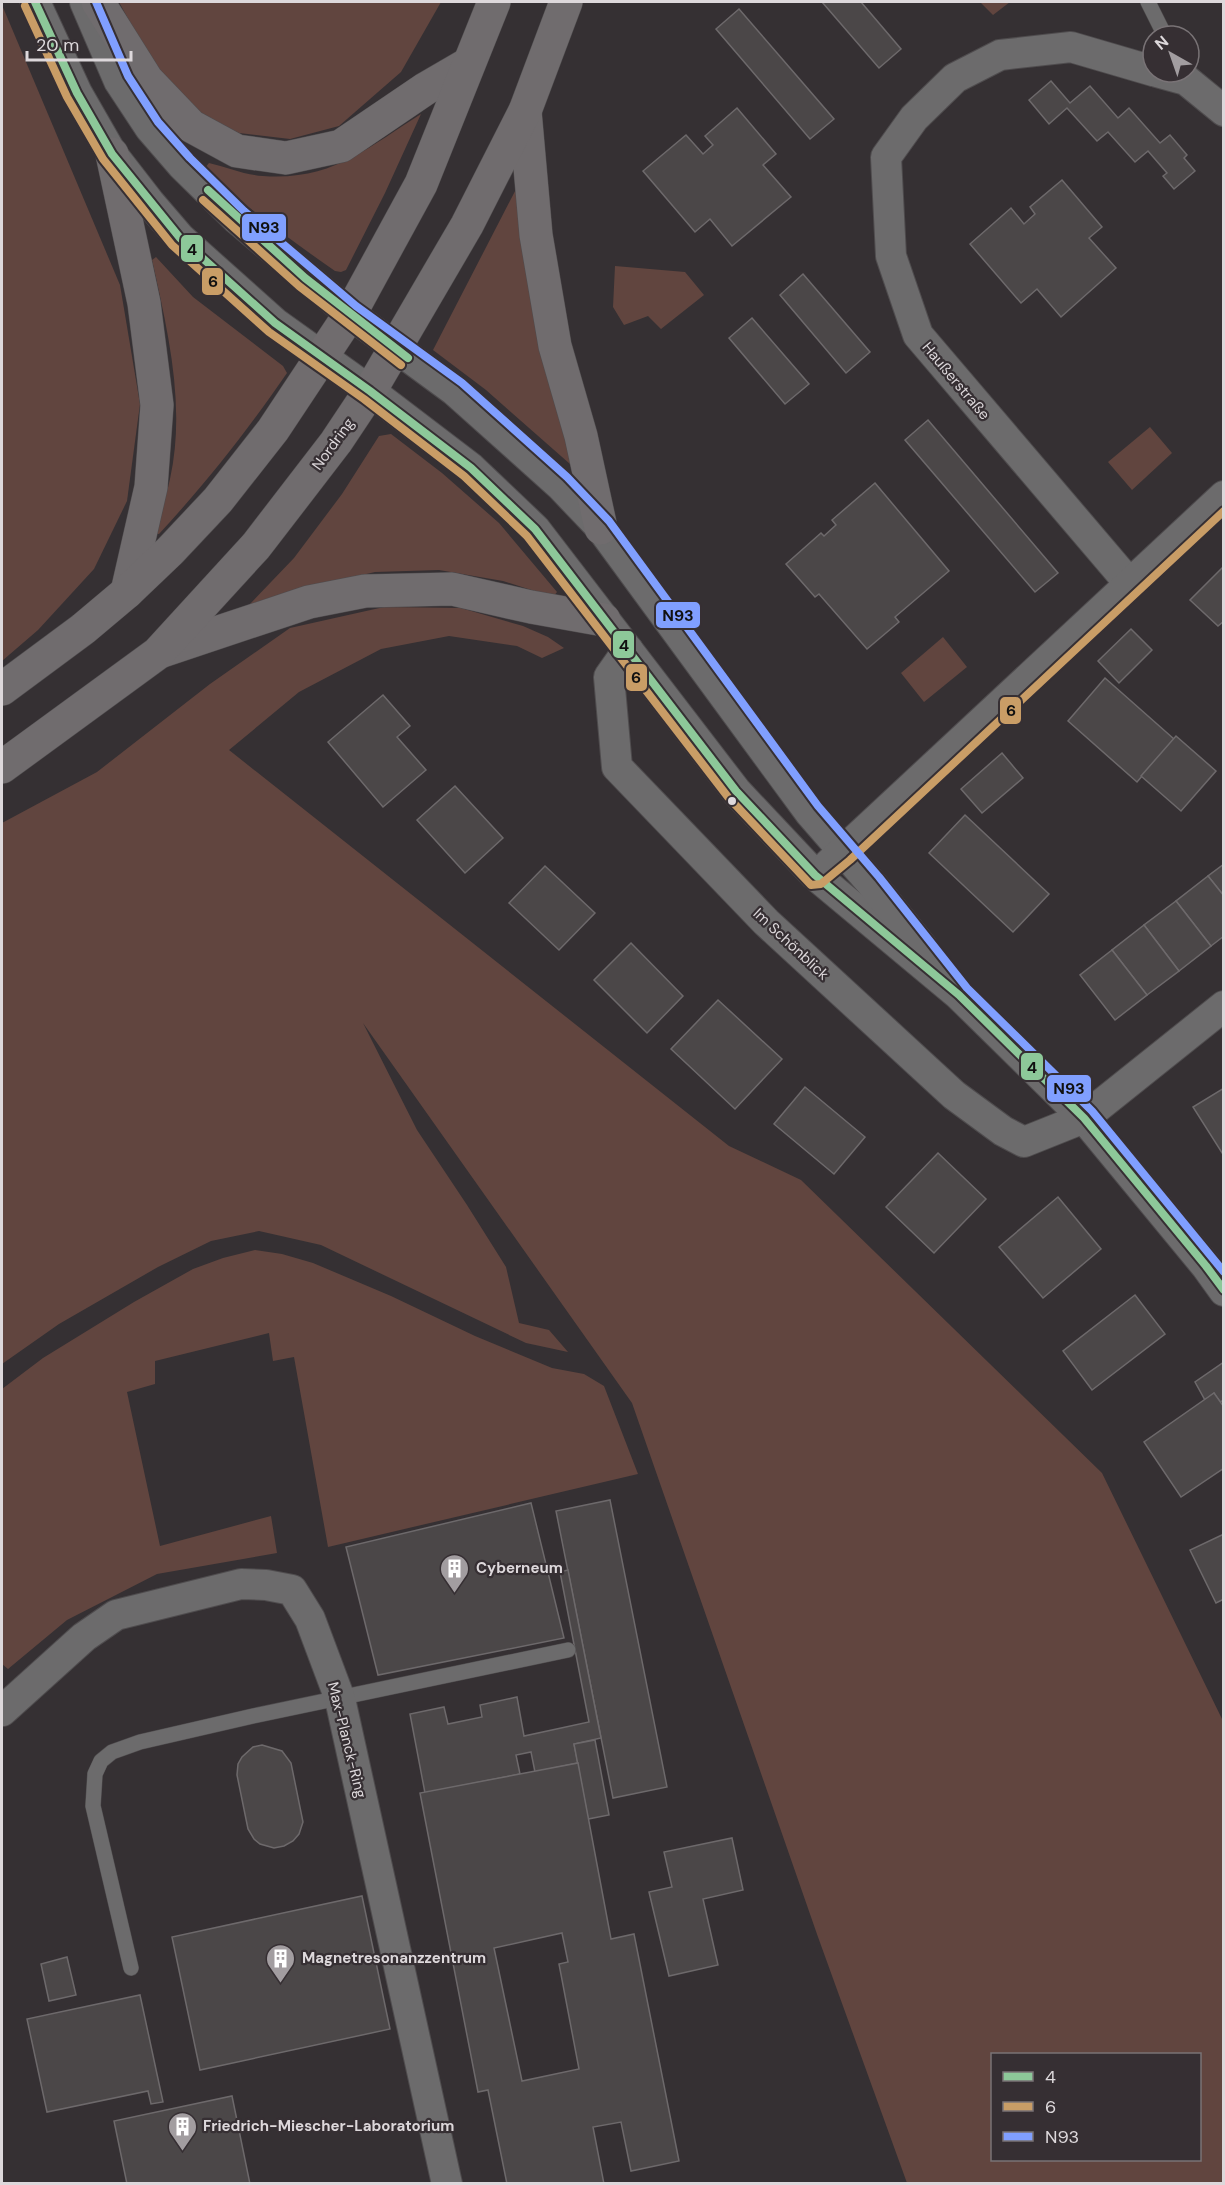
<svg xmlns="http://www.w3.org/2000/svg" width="1225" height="2185" font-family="'DM Sans',sans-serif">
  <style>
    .green { fill: #61453f; fill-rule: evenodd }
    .building { fill: #4b4748; stroke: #6d696b; stroke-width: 1.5; fill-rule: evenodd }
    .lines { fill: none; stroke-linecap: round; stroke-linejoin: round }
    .lane-casing { stroke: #4f4c4e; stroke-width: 16 }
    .street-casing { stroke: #4f4c4e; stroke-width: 32 }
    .secondary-casing { stroke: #4f4c4e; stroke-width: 34 }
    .lane { stroke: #6c6b6c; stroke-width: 15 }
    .street { stroke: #6c6b6c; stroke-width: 30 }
    .secondary { stroke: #706c6e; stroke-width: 33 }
    .bus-1-casing { stroke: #362f33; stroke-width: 12 }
    .bus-2-casing { stroke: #362f33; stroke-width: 12 }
    .bus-3-casing { stroke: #362f33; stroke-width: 12 }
    .bus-1 { stroke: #8dc899; stroke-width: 8 }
    .bus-2 { stroke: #c99d66; stroke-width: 8 }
    .bus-3 { stroke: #809fff; stroke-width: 8 }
    .bus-dot { fill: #ddd8db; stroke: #362f33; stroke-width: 2 }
    .labels { text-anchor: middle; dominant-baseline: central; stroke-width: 4.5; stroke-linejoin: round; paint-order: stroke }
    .street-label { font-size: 15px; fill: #ddd8db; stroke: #362f33 }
    .poi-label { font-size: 15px; font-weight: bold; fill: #ddd8db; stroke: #362f33; text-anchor: start }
    .line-badge { stroke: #362f33; stroke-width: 2 }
    .pale-badge-label { font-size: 16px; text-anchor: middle; font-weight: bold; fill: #111 }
  </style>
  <rect width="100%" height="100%" fill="#353033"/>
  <g class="green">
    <path d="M119,2H441L401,72L339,126L290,139L239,133L193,110L150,60Z"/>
    <path d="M980,2H1010L993,15Z"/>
    <path d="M2,5L120,285L140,404L127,501L94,569L38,630L2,661Z"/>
    <path d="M421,114L385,193L346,270L341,272L335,271C289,239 246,207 204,169L209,163C226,167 245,175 263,176C332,181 367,148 421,114Z"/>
    <path d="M528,166L576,459L570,464L486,390L433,350Z"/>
    <path d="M156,257L193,297L283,366L287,373C247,431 207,482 159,534L153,533V527C159,512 167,495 170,479C186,406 168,332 152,260Z"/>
    <path d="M615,266L685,272L704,295L661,329L648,316L624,325L613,307Z"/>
    <path d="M1150,427L1172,453L1132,490L1108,462Z"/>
    <path d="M391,434L442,473L499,523L557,592L553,597L503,581L439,570L375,572L311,587L256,610L250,604L294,558L342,494L379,436Z"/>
    <path d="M384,607L461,608L523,626L548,637L564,648L542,658L517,646L449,636L381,649L299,692L229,750L729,1146L801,1180L1102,1473L1223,1721V2183H907L818,1937L632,1403L363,1023L417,1130L467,1205L506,1267L519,1323L549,1330L568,1352L526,1343L321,1245L259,1231L211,1241L158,1267L59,1324L2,1364V823L97,772L210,684L290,628ZM992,2054H1200V2160H992Z"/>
    <path d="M943,637L967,667L924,702L901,673Z"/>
    <path d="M255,1250L282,1254L313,1263L391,1296L475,1336L552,1368L584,1374L604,1386L638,1474L328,1547L294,1357L273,1361L269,1333L155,1361V1384L127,1392L160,1546L271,1516L277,1553L157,1574L67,1620L8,1669L2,1664V1389L43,1358L134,1302L193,1269L223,1258Z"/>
  </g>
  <g class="building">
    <path d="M822,2H861L901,49L879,68Z"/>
    <path d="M739,9L834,119L810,139L716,29Z"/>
    <path d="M1051,81L1070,103L1090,86L1118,118L1129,108L1160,143L1170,135L1187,155L1184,158L1195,171L1174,189L1163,176L1167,173L1148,151L1135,162L1108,132L1097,141L1067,108L1049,124L1029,100Z"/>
    <path d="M737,108L776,154L763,165L791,197L732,246L710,219L695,232L643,171L686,135L703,154L713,145L705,136Z"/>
    <path d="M1062,180L1102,227L1089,238L1116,268L1061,317L1037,289L1021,303L970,244L1011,208L1024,224L1035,214L1030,207Z"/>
    <path d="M803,274L870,352L846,373L780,295Z"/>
    <path d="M752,318L809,384L785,404L729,338Z"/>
    <path d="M928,420L1058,573L1035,592L905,440Z"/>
    <path d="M875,483L949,571L895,617L899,622L867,649L819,594L815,597L786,564L821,533L824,536L836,525L832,520Z"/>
    <path d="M1224,566V621L1218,626L1190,600Z"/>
    <path d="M1131,629L1152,650L1119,683L1098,661Z"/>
    <path d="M1105,678L1174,739L1137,782L1068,721Z"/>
    <path d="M383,695L410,726L397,737L426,770L383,807L328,742Z"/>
    <path d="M1176,736L1216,771L1181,811L1141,776Z"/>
    <path d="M1002,753L1023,778L982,813L961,789Z"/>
    <path d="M455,786L503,838L465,873L417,820Z"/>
    <path d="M965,815L1049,894L1013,932L929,853Z"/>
    <path d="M1224,864V896L1208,876Z"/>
    <path d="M545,866L595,913L559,950L509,903Z"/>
    <path d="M1208,876L1224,896V936L1211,946L1176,901Z"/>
    <path d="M1176,901L1211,946L1179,971L1144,925Z"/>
    <path d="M1144,925L1179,971L1147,995L1112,950Z"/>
    <path d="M631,943L683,996L647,1033L594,980Z"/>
    <path d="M1112,950L1147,995L1115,1020L1080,975Z"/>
    <path d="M718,1000L782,1059L735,1109L671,1049Z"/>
    <path d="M805,1087L865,1137L834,1174L774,1124Z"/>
    <path d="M1224,1088V1156L1193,1107Z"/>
    <path d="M938,1153L986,1199L934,1253L886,1207Z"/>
    <path d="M1058,1197L1101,1249L1043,1298L999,1247Z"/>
    <path d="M1135,1295L1165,1334L1092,1390L1063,1351Z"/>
    <path d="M1224,1362V1400L1220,1402L1214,1393L1205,1400L1195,1382Z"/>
    <path d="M1214,1393L1224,1407V1468L1181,1497L1144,1442Z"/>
    <path d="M610,1500L667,1787L613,1798L556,1511Z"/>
    <path d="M531,1503L564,1638L378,1675L346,1547Z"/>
    <path d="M1224,1534V1599L1216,1603L1190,1550Z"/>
    <path d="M568,1570L601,1738L574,1744L578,1763L535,1772L531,1752L516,1755L520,1774L425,1793L410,1714L444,1707L448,1724L482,1717L480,1705L517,1697L524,1736L589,1722L560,1572Z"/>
    <path d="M595,1740L609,1815L588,1819L574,1744Z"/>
    <path d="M262,1745L282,1751L291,1763L303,1822L299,1834L293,1841L284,1846L274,1848L260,1844L254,1839L248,1829L237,1775L238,1764L242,1757L253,1747Z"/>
    <path d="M578,1763L611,1939L634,1934L679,2161L631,2171L621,2122L593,2127L604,2184H507L488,2090L478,2092L420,1793ZM562,1933L568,1962L559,1964L579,2069L522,2081L494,1948Z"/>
    <path d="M732,1838L743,1890L703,1899L718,1965L669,1976L649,1892L672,1887L664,1852Z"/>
    <path d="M362,1896L390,2029L200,2070L172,1937Z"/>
    <path d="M67,1957L76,1995L49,2001L41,1964Z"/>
    <path d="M140,1995L163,2102L151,2104L148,2091L47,2112L27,2019Z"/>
    <path d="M232,2096L250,2184H127L114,2121Z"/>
  </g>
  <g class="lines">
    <defs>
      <g id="lane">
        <path d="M1148,2L1165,36"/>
        <path d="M131,1968L93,1806L95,1774L101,1761L112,1752L140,1742L253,1716L568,1650"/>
      </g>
      <g id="street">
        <path d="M35,2L77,93L112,154L150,203L180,238L275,323L370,391L471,468L535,529L736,791L815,875L959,995L1084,1118L1206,1266L1224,1291"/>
        <path d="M85,2L119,81L150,128L182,165L237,219L350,314L455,391L560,485L601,528L810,813L871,883L922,947"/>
        <path d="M1157,72L1186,80L1224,111"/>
        <path d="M1130,584L918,335L891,256L886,157L914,118L955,78L1000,55L1071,47L1153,71"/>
        <path d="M628,650L609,677L617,767L766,922L954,1095L1003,1131L1024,1142L1084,1118L1224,1006"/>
        <path d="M829,864L1224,496"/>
        <path d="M2,1711L84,1637L116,1615L241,1584L266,1585L292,1590L310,1619L340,1699L447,2184"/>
      </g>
      <g id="secondary">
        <path d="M98,2L147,80L191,126L237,151L286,158L341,146L425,89L468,64"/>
        <path d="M525,111L536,235L555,346L581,436L601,528"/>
        <path d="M112,154L144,303L157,405L151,487L127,592"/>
        <path d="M162,651L309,602L365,591L452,589L531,607L604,620"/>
        <path d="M2,689L83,629L127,592L170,551L218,500L273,430L350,314L421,184L494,2"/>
        <path d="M2,767L158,653L256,546L336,442L370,391L467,225L525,111L566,2"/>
      </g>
    </defs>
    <use href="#lane" class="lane-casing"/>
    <use href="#street" class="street-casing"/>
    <use href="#secondary" class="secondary-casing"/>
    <use href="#lane" class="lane"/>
    <use href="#street" class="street"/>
    <use href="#secondary" class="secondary"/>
    <defs>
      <g id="bus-1">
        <path d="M35,2L77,93L112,154L180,238L275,323L370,391L471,468L535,529L736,791L815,875L959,995L1084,1118L1206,1266L1224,1290"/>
        <path d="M208,190L305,278L408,358"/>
      </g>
      <g id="bus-2">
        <path d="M25,6L67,97L103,159L172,245L269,332L364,399L464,476L527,536L728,797L811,885L821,884L850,860L1224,511"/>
        <path d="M203,200L299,286L401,365"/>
      </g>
      <path id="bus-3" d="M96,2L128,76L158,122L190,158L244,211L356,306L462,383L567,477L609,521L818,806L879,877L967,988L1092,1111L1224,1272"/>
    </defs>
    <use href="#bus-1" class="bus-1-casing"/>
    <use href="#bus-2" class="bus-2-casing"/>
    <use href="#bus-3" class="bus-3-casing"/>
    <use href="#bus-1" class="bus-1"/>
    <use href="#bus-2" class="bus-2"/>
    <use href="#bus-3" class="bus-3"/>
  </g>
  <defs>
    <symbol id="building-pin" viewBox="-11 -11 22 30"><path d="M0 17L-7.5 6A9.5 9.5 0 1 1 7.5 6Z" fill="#a29da0" stroke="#362f33"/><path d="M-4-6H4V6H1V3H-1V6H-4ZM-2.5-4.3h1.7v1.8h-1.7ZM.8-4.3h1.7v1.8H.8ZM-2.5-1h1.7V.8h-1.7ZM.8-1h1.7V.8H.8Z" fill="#fff"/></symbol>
  </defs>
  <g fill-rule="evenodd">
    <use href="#building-pin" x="438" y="1552" width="33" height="45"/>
    <use href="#building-pin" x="264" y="1942" width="33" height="45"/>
    <use href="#building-pin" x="166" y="2110" width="33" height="45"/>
  </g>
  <circle class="bus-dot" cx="732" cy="801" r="5"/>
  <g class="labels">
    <g class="street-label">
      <text transform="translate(956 381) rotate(50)">Haußerstraße</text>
      <text transform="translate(333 444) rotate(-54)">Nordring</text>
      <text transform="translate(791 944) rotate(43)">Im Schönblick</text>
      <text transform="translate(347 1740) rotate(76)">Max-Planck-Ring</text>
    </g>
    <g class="poi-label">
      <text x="476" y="1568">Cyberneum</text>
      <text x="302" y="1958">Magnetresonanzzentrum</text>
      <text x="203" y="2126">Friedrich-Miescher-Laboratorium</text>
    </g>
  </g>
  <g class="line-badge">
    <rect x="241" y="213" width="46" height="29" rx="6" fill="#809fff"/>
    <rect x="180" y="234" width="24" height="29" rx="6" fill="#8dc899"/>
    <rect x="201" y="267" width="23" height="29" rx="6" fill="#c99d66"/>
    <rect x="655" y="601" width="46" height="28" rx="6" fill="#809fff"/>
    <rect x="612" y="630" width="23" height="29" rx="6" fill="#8dc899"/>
    <rect x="625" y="663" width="23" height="29" rx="6" fill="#c99d66"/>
    <rect x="999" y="696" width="23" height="29" rx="6" fill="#c99d66"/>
    <rect x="1020" y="1052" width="24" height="29" rx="6" fill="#8dc899"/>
    <rect x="1046" y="1074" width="46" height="29" rx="6" fill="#809fff"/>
  </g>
  <g class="pale-badge-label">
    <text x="264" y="233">N93</text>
    <text x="192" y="255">4</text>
    <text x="213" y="287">6</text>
    <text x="678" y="621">N93</text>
    <text x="624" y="651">4</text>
    <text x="636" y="683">6</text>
    <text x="1011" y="716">6</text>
    <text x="1032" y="1073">4</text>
    <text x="1069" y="1094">N93</text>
  </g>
  <rect width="1225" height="2185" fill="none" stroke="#ddd8db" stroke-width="6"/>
  <rect x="991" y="2053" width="210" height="108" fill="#362f33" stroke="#797376" stroke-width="1.5"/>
  <rect x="1003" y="2072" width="30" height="9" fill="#8dc899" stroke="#797376" stroke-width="1.5"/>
  <text x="1045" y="2083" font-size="18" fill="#ddd8db">4</text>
  <rect x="1003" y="2102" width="30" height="9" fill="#c99d66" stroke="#797376" stroke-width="1.5"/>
  <text x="1045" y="2113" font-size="18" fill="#ddd8db">6</text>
  <rect x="1003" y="2132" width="30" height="9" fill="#809fff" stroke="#797376" stroke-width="1.5"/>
  <text x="1045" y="2143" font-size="18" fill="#ddd8db">N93</text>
  <g transform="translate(1171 54) rotate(320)"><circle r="28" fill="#362f33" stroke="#797376" stroke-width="1.5"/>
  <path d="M0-4.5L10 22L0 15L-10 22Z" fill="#a29da0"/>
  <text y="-9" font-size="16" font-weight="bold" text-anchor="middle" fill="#ddd8db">N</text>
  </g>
  <path d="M27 51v9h104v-9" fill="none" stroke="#ddd8db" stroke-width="3"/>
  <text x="36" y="51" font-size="18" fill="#ddd8db" stroke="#362f33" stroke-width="4.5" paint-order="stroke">20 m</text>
</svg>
